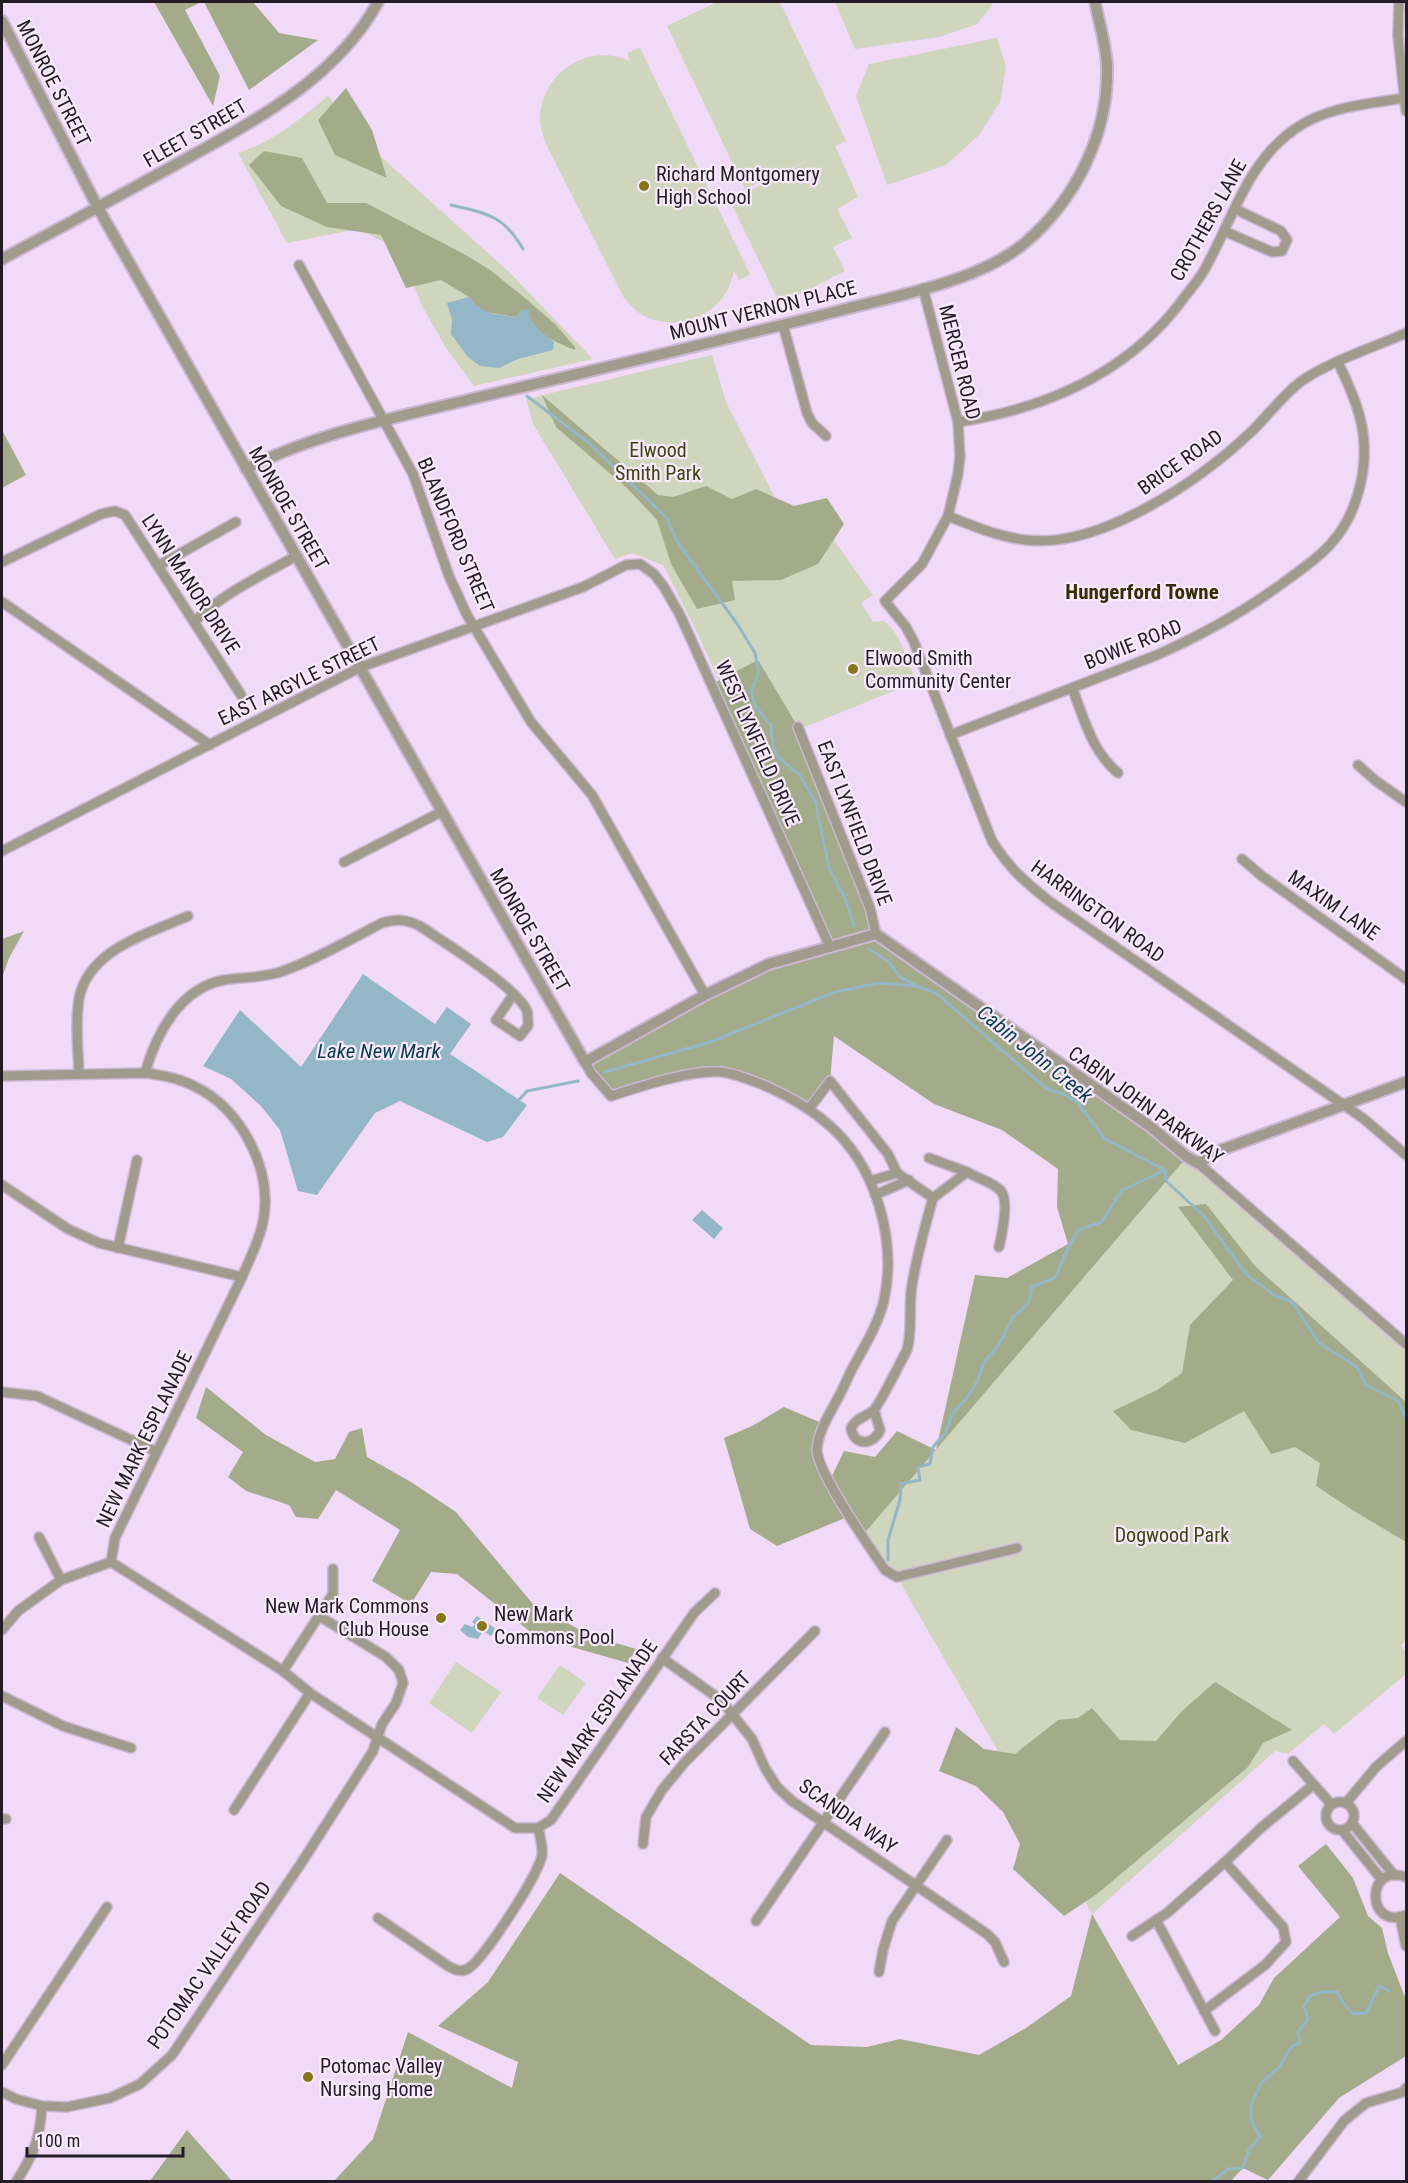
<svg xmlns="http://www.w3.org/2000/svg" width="1408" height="2183" font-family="'Roboto Condensed',sans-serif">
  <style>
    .green { fill: #d0d5be }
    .forest { fill: #a4ab8b }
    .water { fill: #93b7c7 }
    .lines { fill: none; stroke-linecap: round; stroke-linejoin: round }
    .stream { stroke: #93b7c7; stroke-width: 3 }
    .minor-casing { stroke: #ccb7d2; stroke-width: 12 }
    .tertiary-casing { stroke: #ccb7d2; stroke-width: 14 }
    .minor { stroke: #a09b8c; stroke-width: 9 }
    .tertiary { stroke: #a09b8c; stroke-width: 10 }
    .poi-dot { fill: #897519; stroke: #f9eafd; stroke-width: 2 }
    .labels { text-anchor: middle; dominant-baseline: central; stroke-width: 4.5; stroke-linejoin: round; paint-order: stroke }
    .street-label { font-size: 20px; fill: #241b26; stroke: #f9eafd }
    .poi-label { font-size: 20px; fill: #241b26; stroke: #f9eafd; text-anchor: start }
    .park-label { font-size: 20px; fill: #3d440e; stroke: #f9eafd }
    .neighbourhood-label { font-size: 21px; font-weight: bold; fill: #372d02; stroke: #f9eafd }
    .water-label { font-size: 21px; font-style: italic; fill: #0a3d50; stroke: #f9eafd }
  </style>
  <rect width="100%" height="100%" fill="#f1d9f8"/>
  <g class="green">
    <path d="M717,2H780L846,141L835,146L858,197L837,209L852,238L833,247L845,271L780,304L730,201L811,159L745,189L667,26Z"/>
    <path d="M835,2H993L992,6L977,24L939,37L855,49Z"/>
    <path d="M997,38L1006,66L1000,102L979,135L946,165L887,185L856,96L869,64Z"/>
    <path d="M640,48L750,274L739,280L734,271C731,282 728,292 720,301C701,323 662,330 638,312C633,308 629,303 624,298L545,142C543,135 540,126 540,119C541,73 588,42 630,61L627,53Z"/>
    <path d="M328,96L369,146L509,272L593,359L474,386L446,348L422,306L400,250L358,229L287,243L238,153C271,143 302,118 328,96Z"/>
    <path d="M712,355L726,402L799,545L833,539L873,595L861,603L873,622L883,621C899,628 910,667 916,682L785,735L834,934L695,628L663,565L632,553L615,559L533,424L526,399Z"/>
    <path d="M1187,1157L1406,1344V1641L1401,1645L1406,1652V1674L1334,1734L1324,1724L1288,1754L1275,1751L1092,1914L897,1577L885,1570L862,1536Z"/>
    <path d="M456,1662L501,1692L472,1733L429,1703Z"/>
    <path d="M560,1665L586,1683L563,1715L537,1698Z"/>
  </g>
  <g class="forest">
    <path d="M154,2H201L185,10L220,76L213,106Z"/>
    <path d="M204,2H253L279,33L318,40L249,90Z"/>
    <path d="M346,88L372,130L387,178L335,155L318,120Z"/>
    <path d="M264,151L302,158L327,203H366L464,254L490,270L525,298L556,325L575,347V350C557,343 528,331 529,310H522L516,317L486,312L476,307L469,297L441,280L406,288L381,235L327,227L281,206L249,165Z"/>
    <path d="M542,395L658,495L673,497L706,486L732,499L756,489L794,506L827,498L844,524L818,564L781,580L732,581L735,600L697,609L671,564L657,520L628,489L556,427Z"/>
    <path d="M2,430L26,475L2,488Z"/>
    <path d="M758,660L798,727L876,934L1187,1157L862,1536L850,1516L777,1546L750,1529L724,1438L752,1426L784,1407L824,1424L817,1450L829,1482L844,1451L875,1457L897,1431L936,1450L975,1275L1007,1278L1068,1244L1057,1207L1058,1169L1002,1130L934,1104L834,1036L830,1081L809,1109L800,1102L719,1072L611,1096L585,1062L769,964L830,947L712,684Z"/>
    <path d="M24,931L9,958L2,978V939Z"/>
    <path d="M1206,1204L1256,1267L1406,1402V1542L1354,1511L1316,1486L1320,1463L1295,1447L1271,1454L1244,1411L1185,1443L1131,1430L1113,1411L1157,1390L1182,1373L1190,1325L1233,1280L1178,1207Z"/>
    <path d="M206,1387L266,1435L315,1462L335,1459L349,1432L362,1428L367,1457L411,1482L456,1512L533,1604L589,1635L636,1649L628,1663L537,1637L457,1574L431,1572L411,1604L372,1581L400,1530L336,1490L318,1519L296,1517L289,1505L246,1491L228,1477L243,1452L196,1418Z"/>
    <path d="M1215,1682L1292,1730L1263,1743L1248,1767L1097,1894L1064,1916L1013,1869L1020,1844L1003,1812L976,1786L939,1771L956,1727L984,1749L1015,1754L1058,1720L1078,1718L1092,1708L1120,1740L1156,1741L1182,1711Z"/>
    <path d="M1326,1844L1353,1878L1368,1916L1382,1928L1388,1953L1406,2000V2056L1339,2098L1268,2180L1243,2168L1230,2182L334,2181L373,2139L408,2032L512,2088L518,2062L438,2026L488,1982L560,1873L811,2045L867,2047L900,2039L979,2055L1026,2028L1071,1996L1092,1914L1178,2065L1221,2040L1259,2005L1274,1978L1340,1917L1298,1866Z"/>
    <path d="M187,2130L232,2181H150Z"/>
  </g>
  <g class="water">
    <path d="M469,297C481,313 496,315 516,317L522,310L529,309C528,325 544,333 554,342L553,350L518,359L499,368L480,366L468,357L451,334L452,320L447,303Z"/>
    <path d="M363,974L435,1024L447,1007L471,1024L450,1054L527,1105L503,1137L487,1142L400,1101L375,1113L317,1195L298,1191L280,1130L261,1106L231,1079L203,1066L240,1010L301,1067Z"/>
    <path d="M702,1210L723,1228L714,1239L692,1220Z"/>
    <path d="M477,1616L496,1629L491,1636L483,1631L478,1639L468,1637L460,1630L465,1624L472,1627L475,1624L472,1622Z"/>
  </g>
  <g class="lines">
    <g class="stream">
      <path d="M451,205C488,214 503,215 523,249"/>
      <path d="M527,396L589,443L667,518L678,543L738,625L755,653L759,674L751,690L755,706L771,725L773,746L779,758L799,774L815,801L829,867L847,902L854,926"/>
      <path d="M869,949L888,961L900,977L914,984"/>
      <path d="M605,1072L710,1042L835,992L879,983L917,986L936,993L1047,1089L1064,1094L1078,1103L1105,1139L1165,1170L1166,1181L1204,1216L1246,1274L1274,1295L1292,1302L1319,1343L1357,1367L1366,1385L1398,1401L1406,1418"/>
      <path d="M518,1101L527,1091L578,1081"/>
      <path d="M888,1560V1540L900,1500L901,1484L920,1480L918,1467L930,1464L933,1447L945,1433L953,1413L967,1398L977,1382L984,1362L998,1346L1014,1316L1028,1304L1032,1287L1056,1277L1064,1256L1078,1230L1102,1222L1121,1191L1165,1170"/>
      <path d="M1212,2182L1228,2169L1243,2168L1249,2149L1260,2137L1251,2119V2105L1261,2083L1280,2066L1291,2047L1300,2043L1298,2032L1308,2019L1304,2006L1311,1995L1322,1992H1337L1344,2004L1353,2014L1366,2013L1379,1986L1389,1991"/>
    </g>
    <defs>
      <g id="minor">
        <path d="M1399,2L1398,36L1406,111"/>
        <path d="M1224,231L1272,252L1282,251L1287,240L1281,231L1235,209"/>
        <path d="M299,265L413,474L449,576L467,615L531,722L592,795L705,995"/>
        <path d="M923,288L958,422L960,456L958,474L948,516L922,564L885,601L906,627L914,642L992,841C1010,869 1024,881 1049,901L1364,1119L1406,1155"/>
        <path d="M783,325L807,413L812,423L826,436"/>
        <path d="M958,422C1049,408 1131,372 1186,295C1193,286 1202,276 1207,265C1233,218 1248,161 1295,129C1325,107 1368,104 1404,98"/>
        <path d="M948,516C973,526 999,537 1026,540C1100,549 1199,481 1251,432C1267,417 1281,397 1299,383C1325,363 1375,347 1406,333"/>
        <path d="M2,562L101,514L115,511L125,515L241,695"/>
        <path d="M158,566L236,522"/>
        <path d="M2,602L210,745"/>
        <path d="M194,622C223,593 261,576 296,556"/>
        <path d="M1072,688C1085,720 1091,750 1118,773"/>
        <path d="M798,727L870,908L876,934"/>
        <path d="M950,735L1157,655C1204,634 1247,610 1287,580C1306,566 1324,554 1338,535C1356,511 1366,474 1364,444C1363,415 1350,388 1338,362"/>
        <path d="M1358,765L1376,781L1406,802"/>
        <path d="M2,851L361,667L583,587L626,565L640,564L654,574L664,587L680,615L830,947"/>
        <path d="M1242,859L1262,876L1406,979"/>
        <path d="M344,862L441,812"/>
        <path d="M585,1062L591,1073L611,1096C639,1087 693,1069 721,1072C738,1074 753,1081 768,1087C790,1097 811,1109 829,1125C876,1166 897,1240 884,1300C878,1325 864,1347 852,1369C847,1379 843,1389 838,1398C830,1413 819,1430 817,1448C815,1470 871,1549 885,1570L897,1577L1017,1548"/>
        <path d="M79,1073C78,1049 75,1023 79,999C88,949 148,934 188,916"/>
        <path d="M145,1073C156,1034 180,988 224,980C243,977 265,978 283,971C317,959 349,940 382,923C396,919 406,919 420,926C443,942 517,987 527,1011C528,1015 528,1022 528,1026L520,1036L496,1020L513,995"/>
        <path d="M2,1076L145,1073C161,1075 179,1078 194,1086C240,1108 271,1166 264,1216C261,1237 250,1258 242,1277L115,1538L111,1562"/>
        <path d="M809,1109L830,1081L888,1154L897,1173L933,1198C925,1226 917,1256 912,1285C908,1307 913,1329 907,1350C901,1361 879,1406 873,1411C864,1418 857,1417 851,1428C854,1447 874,1445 880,1430L874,1410"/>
        <path d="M929,1158L967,1172"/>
        <path d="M1198,1163L1406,1344"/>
        <path d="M870,1181L897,1173"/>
        <path d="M2,1185L68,1229L99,1243L242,1277"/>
        <path d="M875,1195L909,1180"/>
        <path d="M933,1198L967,1172C977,1178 993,1182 1001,1191C1009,1201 1002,1234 999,1247"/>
        <path d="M118,1248L137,1160"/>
        <path d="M2,1392L37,1396L157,1452"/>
        <path d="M39,1537L61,1580"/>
        <path d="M111,1562L283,1671L310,1693L515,1828H538L551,1820L694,1613L715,1593"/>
        <path d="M2,1630L18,1611L61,1580L111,1562"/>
        <path d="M662,1658L721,1700L752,1739L765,1768L777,1787L792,1801L987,1934L995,1942L1004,1962"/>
        <path d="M283,1671L333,1594V1569"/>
        <path d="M2,1696L63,1726L131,1748"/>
        <path d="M1293,1761L1331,1804"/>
        <circle cx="1340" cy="1816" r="14"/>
        <path d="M1346,1803L1376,1767L1406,1741"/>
        <path d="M234,1810L310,1693"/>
        <path d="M2,1819H6"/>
        <path d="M1352,1823L1394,1875"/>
        <path d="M1342,1830L1382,1880"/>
        <path d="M643,1844L646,1817L662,1790L685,1762L815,1631"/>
        <path d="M1406,1877C1365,1862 1366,1931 1406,1915"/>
        <path d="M1400,1917L1406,1946"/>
        <path d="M378,1918L448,1966C455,1970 462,1973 469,1968C485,1957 539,1874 542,1855C543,1847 540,1836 538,1828"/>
        <path d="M1156,1920L1215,2031"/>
        <path d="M756,1921L885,1732"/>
        <path d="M1132,1936L1167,1913L1225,1862L1262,1827L1313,1785"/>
        <path d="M879,1972L883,1950L892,1921L947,1840"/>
        <path d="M1204,2011L1265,1965L1286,1942L1283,1927L1225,1862"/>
        <path d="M2,2065L107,1907"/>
        <path d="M2,2092L16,2099L42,2106L67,2107L110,2098L140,2084L172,2055L302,1862L373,1751L382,1724L396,1703L403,1683L399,1670L386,1657L319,1616"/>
        <path d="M16,2182C34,2154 40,2138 42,2106"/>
        <path d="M1298,2182L1344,2121L1366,2103L1403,2092L1406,2088"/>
      </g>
      <g id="tertiary">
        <path d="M2,21L98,208L585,1062L705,995L769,964L876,934L1151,1127L1187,1157L1198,1163L1221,1150L1406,1082"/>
        <path d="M2,259C60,228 117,197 175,165C250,123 335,81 378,2"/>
        <path d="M246,469C320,431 404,416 484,396C602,368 721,341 838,311C895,296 981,281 1026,242C1076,199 1109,133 1107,66C1106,45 1099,22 1095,2"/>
      </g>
    </defs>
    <use href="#minor" class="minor-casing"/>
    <use href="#tertiary" class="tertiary-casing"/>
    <use href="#minor" class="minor"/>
    <use href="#tertiary" class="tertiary"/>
  </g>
  <g class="poi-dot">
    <circle cx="644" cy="186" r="6"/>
    <circle cx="853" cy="669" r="6"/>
    <circle cx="441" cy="1618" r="6"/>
    <circle cx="482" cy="1626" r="6"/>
    <circle cx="308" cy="2077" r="6"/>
  </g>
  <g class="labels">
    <g class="street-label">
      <text transform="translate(54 83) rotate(63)">MONROE STREET</text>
      <text transform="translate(195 133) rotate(-30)">FLEET STREET</text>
      <text transform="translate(1208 220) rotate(-61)">CROTHERS LANE</text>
      <text transform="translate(763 310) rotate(-14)">MOUNT VERNON PLACE</text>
      <text transform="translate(960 362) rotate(76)">MERCER ROAD</text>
      <text transform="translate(1180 462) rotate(-35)">BRICE ROAD</text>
      <text transform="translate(289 508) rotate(60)">MONROE STREET</text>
      <text transform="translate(456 535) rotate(67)">BLANDFORD STREET</text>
      <text transform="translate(191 584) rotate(57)">LYNN MANOR DRIVE</text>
      <text transform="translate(1133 644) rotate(-22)">BOWIE ROAD</text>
      <text transform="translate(299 681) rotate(-26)">EAST ARGYLE STREET</text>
      <text transform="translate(758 743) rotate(66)">WEST LYNFIELD DRIVE</text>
      <text transform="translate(855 823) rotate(69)">EAST LYNFIELD DRIVE</text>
      <text transform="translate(1334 905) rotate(35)">MAXIM LANE</text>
      <text transform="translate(1098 911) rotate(36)">HARRINGTON ROAD</text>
      <text transform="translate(530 930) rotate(60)">MONROE STREET</text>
      <text transform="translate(1146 1105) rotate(36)">CABIN JOHN PARKWAY</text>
      <text transform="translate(144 1439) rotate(-64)">NEW MARK ESPLANADE</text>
      <text transform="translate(705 1718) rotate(-46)">FARSTA COURT</text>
      <text transform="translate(597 1721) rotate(-55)">NEW MARK ESPLANADE</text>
      <text transform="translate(848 1816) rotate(35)">SCANDIA WAY</text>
      <text transform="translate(209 1965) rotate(-55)">POTOMAC VALLEY ROAD</text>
    </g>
    <g class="poi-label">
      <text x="656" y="174">Richard Montgomery<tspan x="656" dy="23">High School</tspan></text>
      <text x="865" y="658">Elwood Smith<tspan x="865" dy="23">Community Center</tspan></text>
      <text x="429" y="1606" text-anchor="end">New Mark Commons<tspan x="429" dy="23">Club House</tspan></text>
      <text x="494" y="1614">New Mark<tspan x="494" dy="23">Commons Pool</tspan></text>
      <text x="320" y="2066">Potomac Valley<tspan x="320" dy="23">Nursing Home</tspan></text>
    </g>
    <g class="park-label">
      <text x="658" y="450">Elwood<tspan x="658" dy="23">Smith Park</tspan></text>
      <text x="1172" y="1535">Dogwood Park</text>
    </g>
    <g class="neighbourhood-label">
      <text x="1142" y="592">Hungerford Towne</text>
    </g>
    <g class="water-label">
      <text x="379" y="1051">Lake New Mark</text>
      <text transform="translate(1035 1054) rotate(39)">Cabin John Creek</text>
    </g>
  </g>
  <rect width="1408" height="2183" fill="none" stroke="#241b26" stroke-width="6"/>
  <path d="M27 2147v9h156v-9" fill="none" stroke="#241b26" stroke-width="3"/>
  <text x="36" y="2147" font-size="18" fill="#241b26" stroke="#f9eafd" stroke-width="4.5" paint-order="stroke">100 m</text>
</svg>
